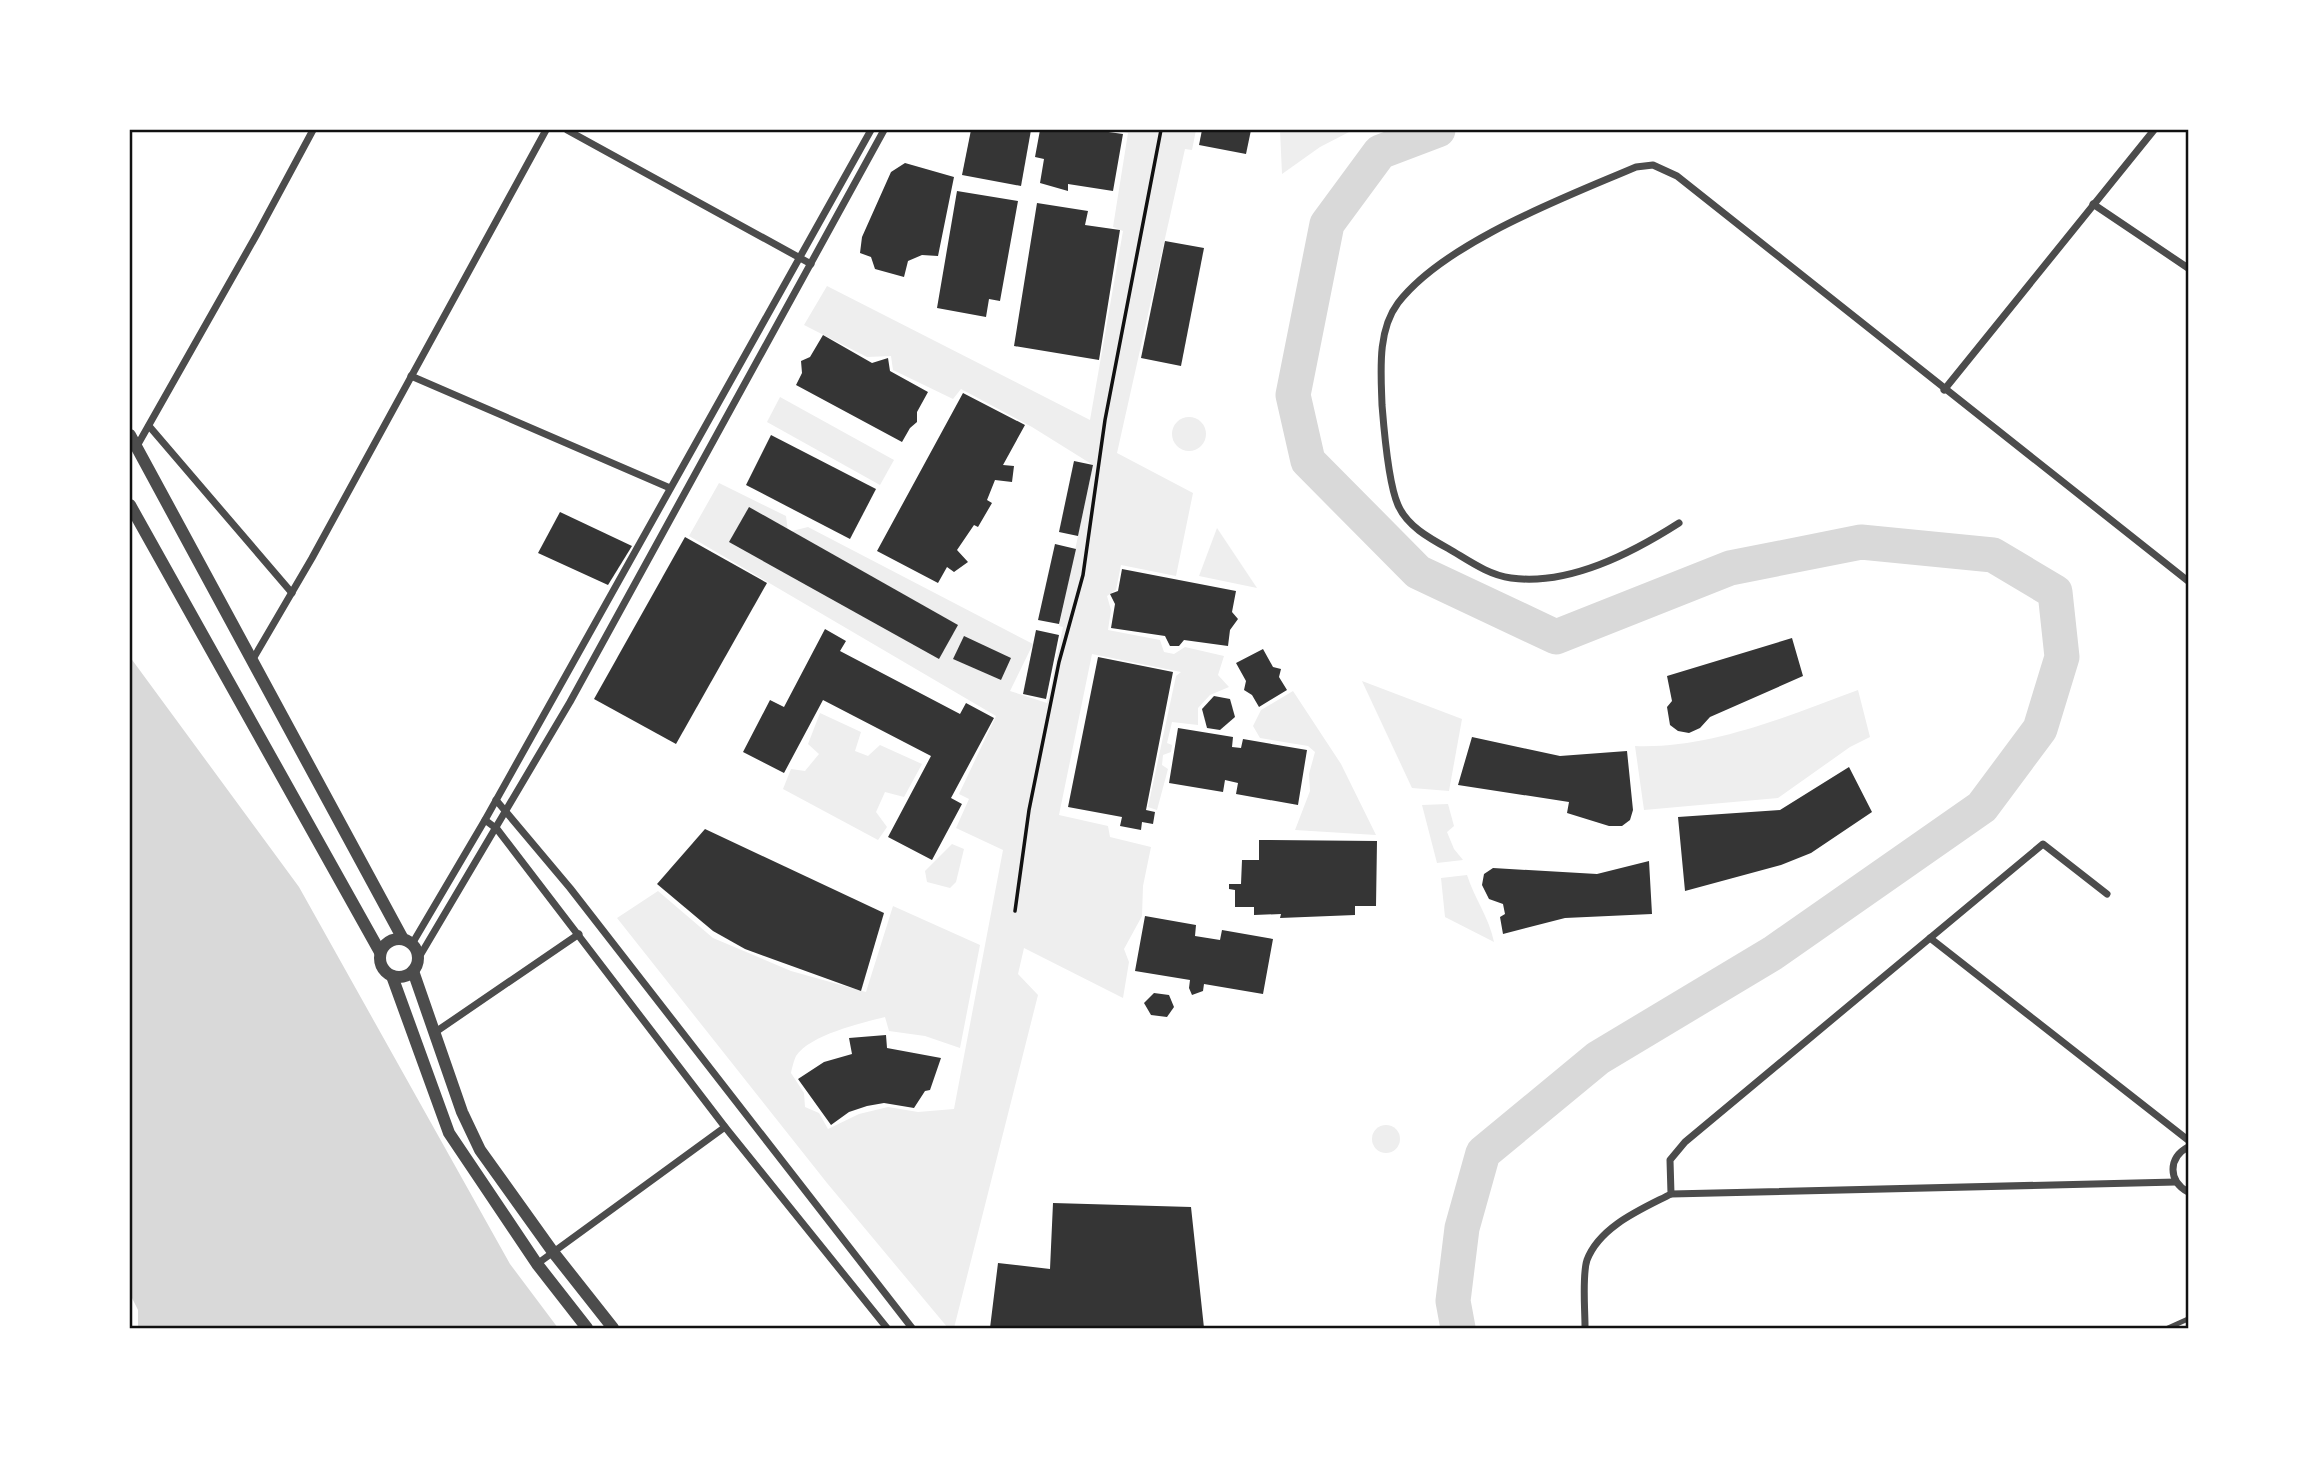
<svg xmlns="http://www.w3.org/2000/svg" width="2318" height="1458" font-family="'Noto Sans',sans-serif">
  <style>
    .green { fill: #eee }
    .water { fill: #d9d9d9 }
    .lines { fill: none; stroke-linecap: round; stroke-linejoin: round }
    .river { stroke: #d9d9d9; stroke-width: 35 }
    .building { fill: #353535 }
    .path { stroke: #111; stroke-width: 3.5 }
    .service { stroke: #4c4c4c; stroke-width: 5 }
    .minor { stroke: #4c4c4c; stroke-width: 7 }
    .tertiary { stroke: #4c4c4c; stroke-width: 12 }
    .neatline { fill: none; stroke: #111; stroke-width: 2.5 }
  </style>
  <rect width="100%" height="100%" fill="#fff"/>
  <g class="green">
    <path d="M1116,130H1196L1192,150L1185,149L1117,453L1193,493L1176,576L1121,565L1116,590L1107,596L1111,610L1108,630L1160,640L1164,652L1174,654L1185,647L1224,656L1218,675L1229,687L1210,695L1198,708V725L1172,722L1167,743L1172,745L1171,752L1163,755L1162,765L1168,769L1157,810L1148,807L1176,676L1181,672L1092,654L1059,815L1108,826L1110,837L1151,847L1143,886L1142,916L1124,949L1129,962L1123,998L1024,948L1018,974L1038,995L954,1328H948L827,1183L617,918L658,891L713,938L791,971L866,992L893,906L980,945L960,1048L925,1036L889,1031L885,1017C861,1023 810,1035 796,1056C794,1060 792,1068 791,1073L804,1093L805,1107L819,1113L828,1129L859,1114L888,1107L918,1112L954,1109L1003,850L956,828L969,799L959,794L996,716L689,536L719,483L786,516L788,532L808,527L1033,644L1010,691L1047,703L1063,627L1059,626L1093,465L1032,427L961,389L953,399L893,370L891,356L867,357L804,325L827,286L1090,420L1123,231L1113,227L1128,133Z"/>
    <path d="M1280,130H1353L1320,147L1282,174Z"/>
    <path d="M780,397L894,460L880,485L767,422Z"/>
    <circle cx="1189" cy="434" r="17"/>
    <path d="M1217,528L1257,588L1199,576Z"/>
    <path d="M1362,681L1462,719L1449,791L1412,788Z"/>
    <path d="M1858,690L1870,737L1850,747L1778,798L1644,810L1635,746C1710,749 1788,716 1858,690Z"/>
    <path d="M1293,691L1341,764L1376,835L1295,830L1310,791L1309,774L1315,752L1308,746L1260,738L1253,726L1261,710Z"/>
    <path d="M820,713L861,732L855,751L868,756L880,745L922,764L904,797L885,792L876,812L887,827L878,840L783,789L791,769L805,771L819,754L808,744Z"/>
    <path d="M1448,804L1454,826L1447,832L1454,849L1463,860L1437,863L1422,805Z"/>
    <path d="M952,844L964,849L956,882L950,888L927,882L925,871Z"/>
    <path d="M1467,875C1475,900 1489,917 1494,942L1445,917L1441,878Z"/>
    <circle cx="1386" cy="1139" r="14"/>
  </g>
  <path class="water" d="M130,657L299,887L510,1264L558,1328H138V1310L130,1294Z"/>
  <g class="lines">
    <path class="river" d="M1438,130L1380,152L1327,224L1293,395L1308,461L1418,572L1556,637L1730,568L1861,542L1993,555L2055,592L2062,657L2040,729L1982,807L1773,953L1598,1058L1483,1153L1462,1228L1453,1301L1458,1328"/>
  </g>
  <g class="building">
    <path d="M971,130H1031L1021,186L962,175Z"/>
    <path d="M1040,130H1094L1123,134L1113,191L1068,184V191L1040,183L1044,159L1035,157Z"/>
    <path d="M1202,130H1251L1246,154L1199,145Z"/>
    <path d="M905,163L954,177L938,256L922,255L908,261L904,277L875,269L871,257L860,253L862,237L891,172Z"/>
    <path d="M957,191L1018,201L1000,301L989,299L986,317L937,308Z"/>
    <path d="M1037,203L1088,211L1085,225L1120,230L1099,360L1014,346Z"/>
    <path d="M1165,241L1204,248L1181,366L1141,358Z"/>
    <path d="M823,335L872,363L888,358L890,371L928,392L917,412V422L910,428L902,442L796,385L802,373L801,361L810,357Z"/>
    <path d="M963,393L1025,425L1003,465L1014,466L1012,482L995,480L987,500L992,503L978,527L974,525L957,550L968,562L954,572L947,567L938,583L877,551Z"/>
    <path d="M771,435L876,489L850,539L746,485Z"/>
    <path d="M1074,461L1093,465L1078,536L1059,532Z"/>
    <path d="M749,507L958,625L939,659L729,542Z"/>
    <path d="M560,512L632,546L608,585L538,553Z"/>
    <path d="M685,537L767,583L676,744L594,699Z"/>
    <path d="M1055,544L1076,549L1059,624L1038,620Z"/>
    <path d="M1122,569L1236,591L1232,612L1238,619L1230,630L1228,646L1184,640L1179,646H1170L1165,636L1111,628L1115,604L1110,594L1118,591Z"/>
    <path d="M825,629L846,641L840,651L960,714L966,703L994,718L951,798L962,804L932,860L888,837L931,756L823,700L784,773L743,752L770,700L784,707Z"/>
    <path d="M1036,630L1059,635L1046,699L1023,694Z"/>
    <path d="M964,636L1011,658L1001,680L953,659Z"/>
    <path d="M1792,638L1803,676L1710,717L1700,728L1689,733L1678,731L1670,725L1667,707L1672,701L1667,676Z"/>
    <path d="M1263,649L1273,667L1281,669L1279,677L1287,690L1259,707L1252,695L1244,690L1246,681L1236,663Z"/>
    <path d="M1098,657L1173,672L1146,810L1155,812L1153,824L1142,822L1141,830L1120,826L1122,817L1068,807Z"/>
    <path d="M1214,696L1230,699L1235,717L1220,730L1207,728L1202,709Z"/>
    <path d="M1178,728L1233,737L1232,747L1241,748L1243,739L1307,750L1298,805L1236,794L1238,783L1225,780L1223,792L1169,783Z"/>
    <path d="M1472,737L1560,756L1627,751L1633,810L1630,820L1622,826H1609L1567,813L1569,802L1458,785Z"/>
    <path d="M1849,767L1872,812L1811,853L1781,865L1685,891L1678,817L1780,810Z"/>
    <path d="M705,829L884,913L861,991L745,949L713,931L657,884Z"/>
    <path d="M1259,840L1377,841L1376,906H1355V915L1280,918L1281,914L1254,915V907H1235V890L1229,889V884H1241L1242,860H1259Z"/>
    <path d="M1649,861L1652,914L1565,918L1503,934L1500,917L1505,914L1503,904L1489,899L1482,885L1484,874L1493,868L1597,874Z"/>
    <path d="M1145,916L1196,925L1195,936L1220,940L1222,930L1273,939L1263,994L1204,984L1203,991L1192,995L1189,988L1190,980L1135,971Z"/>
    <path d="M1154,993L1169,995L1174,1007L1167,1017L1151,1015L1144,1003Z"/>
    <path d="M886,1035L887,1048L941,1058L930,1090L925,1091L914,1108L884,1103L867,1106L849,1112L831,1125L798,1079L824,1062L852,1054L849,1038Z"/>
    <path d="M1053,1203L1191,1207L1204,1328H990L998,1263L1050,1269Z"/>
  </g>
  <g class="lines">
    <path class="path" d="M1015,911L1029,810L1059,662L1083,575L1105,420L1161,130"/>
    <path class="service" d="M2168,1328L2188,1319"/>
    <g class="minor">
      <path d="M567,130L811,264"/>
      <path d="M2093,204L2188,268"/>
      <path d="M411,376L670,488"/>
      <path d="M1944,390L2154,130"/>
      <path d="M149,426L292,593"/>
      <path d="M137,446L257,234L313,130"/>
      <path d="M1679,523C1632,553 1569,586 1511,578C1488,575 1468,560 1449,549C1429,538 1407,526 1398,505C1388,483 1384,430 1382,405C1381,372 1377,331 1398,303C1445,242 1566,197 1636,167L1653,165L1677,176L2188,581"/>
      <path d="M253,659L312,558L546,130"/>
      <path d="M496,800L570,888L912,1328"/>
      <path d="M485,820L497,829L725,1127L887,1328"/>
      <path d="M1930,938L2188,1140"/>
      <path d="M412,944L485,820L871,130"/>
      <path d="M418,959L570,702L884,130"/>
      <path d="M434,1033L579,934"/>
      <path d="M2188,1147C2168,1158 2168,1181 2188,1192"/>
      <path d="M1671,1194L2176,1182"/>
      <path d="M537,1264L725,1127"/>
      <path d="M1585,1326C1585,1309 1582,1275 1587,1260C1600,1226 1642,1209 1671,1194L1670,1160L1685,1142L2043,844L2107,894"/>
    </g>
    <g class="tertiary">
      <path d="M130,435L403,939"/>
      <path d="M130,505L380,952"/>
      <circle cx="399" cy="958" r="19"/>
      <path d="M413,971L462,1112L480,1150L553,1252L613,1328"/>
      <path d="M392,976L449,1133L537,1264L587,1328"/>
    </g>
  </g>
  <rect width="2318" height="1458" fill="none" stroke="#ffffff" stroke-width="262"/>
  <rect x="131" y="131" width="2056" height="1196" class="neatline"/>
</svg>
